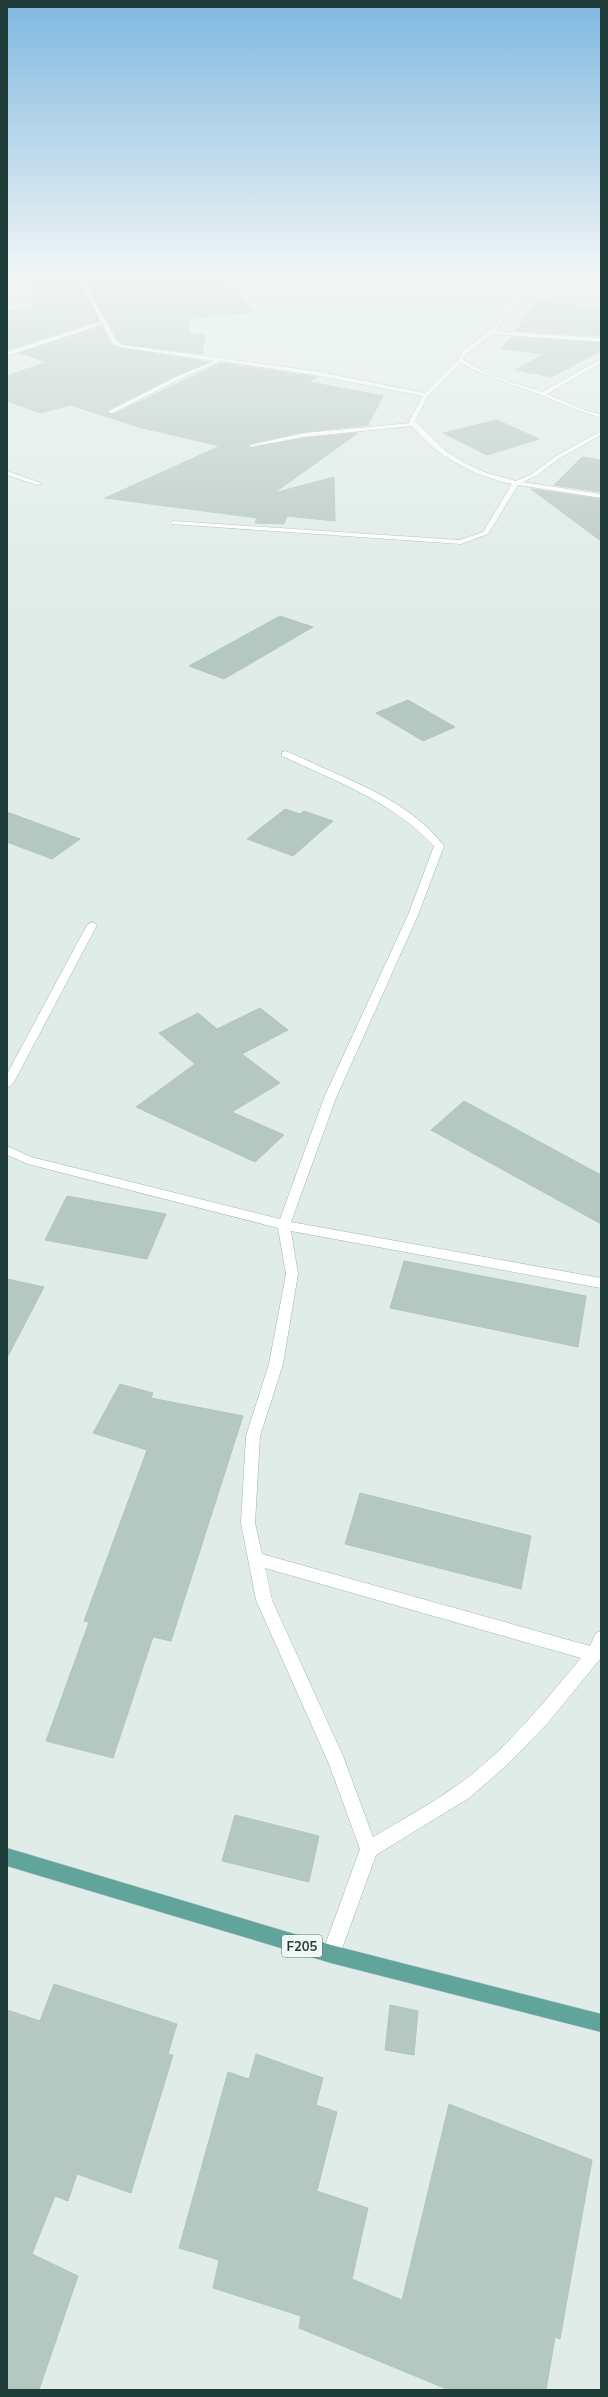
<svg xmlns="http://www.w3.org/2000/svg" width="608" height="2397" font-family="Mulish,sans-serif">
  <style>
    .building { fill: #b5c7c1; stroke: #b1c6c0 }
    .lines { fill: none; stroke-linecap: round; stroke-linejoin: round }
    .minor-casing { stroke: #a2b4b0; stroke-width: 1 }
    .major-casing { stroke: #c0c9c8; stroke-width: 1 }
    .minor { fill: #fff; fill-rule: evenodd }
    .major { fill: #61a49c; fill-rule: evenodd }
    .labels { text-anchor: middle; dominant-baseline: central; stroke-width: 3; stroke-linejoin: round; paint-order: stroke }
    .shield { fill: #f0f8f5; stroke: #5e7571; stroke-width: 1 }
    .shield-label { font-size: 13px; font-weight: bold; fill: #1f3d39 }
  </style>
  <rect width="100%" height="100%" fill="#dfece8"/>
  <g class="building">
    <path d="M191,277L192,279L215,277L255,312L189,319V333L205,335L202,354L123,344L118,341L91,292L90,284L103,283L102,280L139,279L140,281Z"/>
    <path d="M61,282L67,286L83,285L99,321L7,350V311L33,309L34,286Z"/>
    <path d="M535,302L601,307V336L516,331Z"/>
    <path d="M102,326L112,345L119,348L209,362L175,376L108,410L109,414H114L220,363L317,377L309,382L383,396L368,425L304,432L249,444L250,448L304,438L358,433L274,493L334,477L335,521L287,516L284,524L255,523L257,518L105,498L220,446L142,428L70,405L41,413L7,401V376L47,362L19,353Z"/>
    <path d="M511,337L601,343V351L551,377L515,370L544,354L501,349Z"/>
    <path d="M497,420L539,439L487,455L443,433Z"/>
    <path d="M582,457L601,460V492L554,485Z"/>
    <path d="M531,489L601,499V541L570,518Z"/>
    <path d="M280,616L313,627L224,679L189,666Z"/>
    <path d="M408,700L455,727L423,741L376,713Z"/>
    <path d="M285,809L300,814L304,811L333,821L293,856L247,839Z"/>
    <path d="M7,812L80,839L52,859L7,842Z"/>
    <path d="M260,1008L288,1030L242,1054L280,1083L232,1112L284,1135L255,1162L136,1107L195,1064L159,1033L198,1013L217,1029Z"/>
    <path d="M464,1101L601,1175V1224L431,1130Z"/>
    <path d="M67,1196L166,1214L147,1259L45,1240Z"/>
    <path d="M404,1261L586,1296L578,1347L390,1308Z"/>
    <path d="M7,1279L44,1287L7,1358Z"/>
    <path d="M120,1384L153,1393L151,1398L243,1416L171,1641L153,1637L113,1758L46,1741L89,1622L84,1621L147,1450L93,1433Z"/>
    <path d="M360,1493L531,1536L521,1589L345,1544Z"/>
    <path d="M235,1815L319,1836L309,1882L222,1861Z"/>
    <path d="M54,1984L177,2024L168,2054L173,2055L131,2193L77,2174L68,2201L55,2196L32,2254L78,2276L39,2390H7V2010L40,2021Z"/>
    <path d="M390,2005L418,2011L414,2055L385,2050Z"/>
    <path d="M256,2054L323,2078L316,2105L337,2112L317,2191L368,2208L352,2279L402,2300L449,2104L592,2160L560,2339L555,2337L546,2390H449L299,2328L301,2316L213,2288L219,2260L179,2248L228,2072L249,2079Z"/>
  </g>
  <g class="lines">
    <defs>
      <g id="minor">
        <path d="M85,276H108L88,278L90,292L117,342L123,345L314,371L425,393L458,360L462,352L495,326L522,290L518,276H522L526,289L601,293V295L525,291L495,331L601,338V342L492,334L466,354L463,360L490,375L542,392L601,359V363L547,394L587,411L601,414V418C580,412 561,403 541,395C512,384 488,378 461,363L428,396L415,421L446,451L465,463L487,473L516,481L532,474L556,456L601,431V435L560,458L536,476L523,482L601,494V498L518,485L488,534L461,544L171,524L170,523L173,521L460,540L483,532L512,484C474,476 437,457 412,426L304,437L250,447V445L304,433L410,423L409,421L423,396L314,375L220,361L180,379L113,413H109V411L176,377L215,361L120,347L113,344L103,324L7,356V352L101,322L86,292L83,279L7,282V280Z"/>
        <path d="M426,276H430L437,293L433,292Z"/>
        <path d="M7,471L41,483L42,484L37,485L7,475Z"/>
        <path d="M285,751C297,755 310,762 321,767C365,786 415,807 444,846L418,915L336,1098L291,1222L601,1278V1288L291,1231L298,1274L283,1364L260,1436L255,1523L262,1554L590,1646L596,1633L601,1631L600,1659L547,1724L507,1765L469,1798L376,1855L340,1954L337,1960L331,1963L325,1960L322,1954L360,1849L329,1764L256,1600L241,1523L246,1436L269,1364L286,1274L278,1228L28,1164L7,1155V1146L31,1157L280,1219L324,1098L408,915L434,846C393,802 336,781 282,756V752ZM265,1568L581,1658C544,1702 504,1753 456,1786C430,1805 401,1820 373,1837L343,1756L272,1600Z"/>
        <path d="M92,922L97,925L13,1084L7,1088V1074L87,925Z"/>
      </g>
      <path id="major" d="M7,1848L331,1945L601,2014V2032L331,1963L7,1866Z"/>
    </defs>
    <use href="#minor" class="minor-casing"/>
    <use href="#major" class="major-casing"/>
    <use href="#minor" class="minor"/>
    <use href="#major" class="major"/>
  </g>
  <linearGradient id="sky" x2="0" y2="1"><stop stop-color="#7fb8e0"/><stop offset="0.45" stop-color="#f1f6f5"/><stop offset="1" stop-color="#f1f6f5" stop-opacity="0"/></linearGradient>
  <rect width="608" height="611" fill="url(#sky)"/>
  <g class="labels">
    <rect class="shield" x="282" y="1935" width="40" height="22" rx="3"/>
    <g class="shield-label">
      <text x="302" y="1946">F205</text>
    </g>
  </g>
  <rect width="608" height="2397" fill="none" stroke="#1f3d39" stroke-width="16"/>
</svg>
